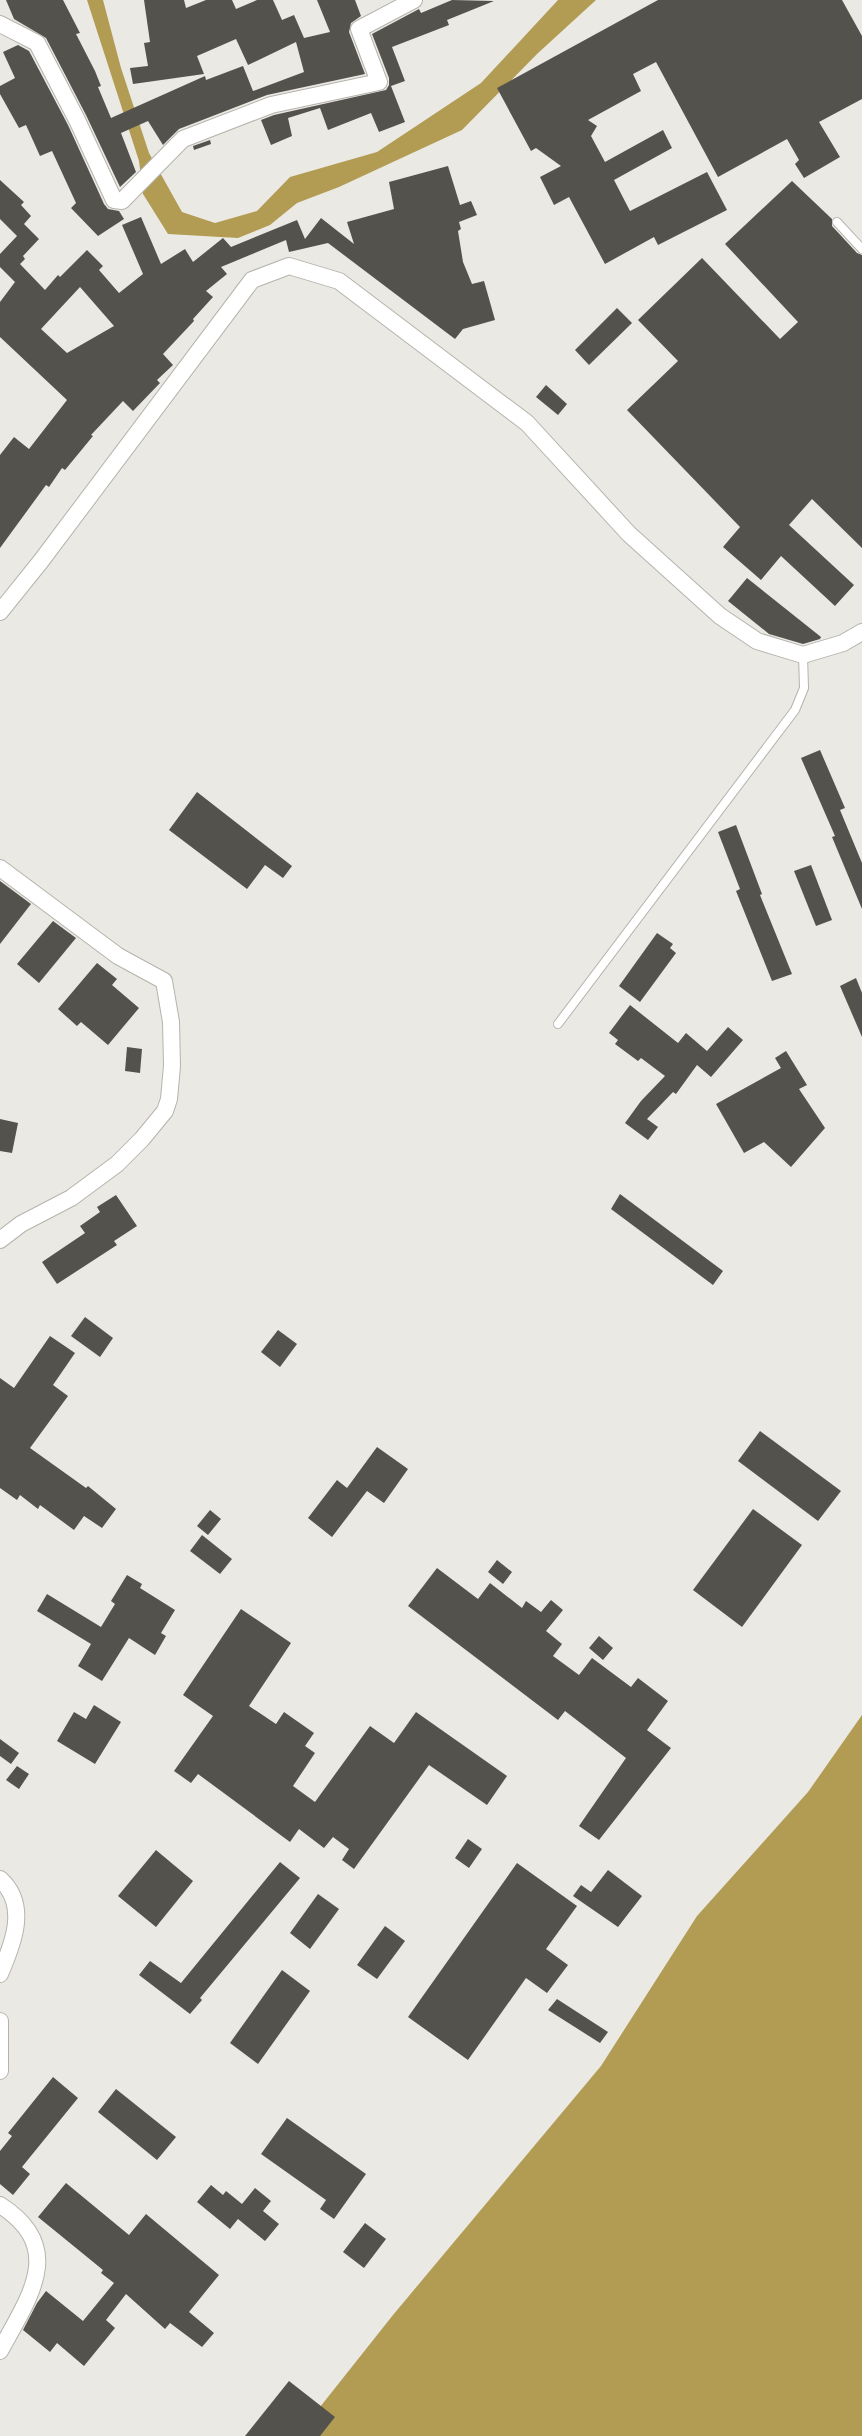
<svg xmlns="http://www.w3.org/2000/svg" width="862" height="2436" font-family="'Asap Condensed',sans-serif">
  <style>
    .water { fill: #b29c54 }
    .building { fill: #54524d; fill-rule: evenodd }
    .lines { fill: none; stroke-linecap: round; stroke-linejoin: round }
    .service-casing { stroke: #b5b3ad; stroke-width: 10 }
    .minor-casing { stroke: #b5b3ad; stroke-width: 18 }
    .service { stroke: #fff; stroke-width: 8 }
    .minor { stroke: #fff; stroke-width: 16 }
  </style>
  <rect width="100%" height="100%" fill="#ebe9e3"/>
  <g class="water">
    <path d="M87,0H103L121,68L149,153L182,212L215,223L257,211L290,177L377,152L481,83L558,0H596L537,54L462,130L339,187L297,203L270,225L238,238L168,234L143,194L139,161Z"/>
    <path d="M862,1715V2436H297L393,2315L601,2066L697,1916L808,1792Z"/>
  </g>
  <g class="building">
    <path d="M6,0H63L80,33L76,34L95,71L101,86L98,87L111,118L205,76L206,80L243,66L253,91L304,72L296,42L248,65L236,39L197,56L204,74L133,84L130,68L148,66L144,43L150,42L144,0H184L186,8L206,0H232L236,9L257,0H273L282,20L294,15L304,38L330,32L317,0H355L361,16L351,23L349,32L365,74L267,95L179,129L163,145L148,121L121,133L136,172L120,187L86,115L46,38L14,19Z"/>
    <path d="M452,0L494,1L447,20L449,25L392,47L405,81L391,86L405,122L379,132L371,113L328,130L320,108L288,118L292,136L271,145L261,120L274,115L386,90L389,85V78L372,34L419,9L421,13Z"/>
    <path d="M658,0H842L862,36V99L819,122L840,157L804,178L795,164L799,160L787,139L718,177L656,62L633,74L641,91L588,120L597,126L591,136L605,162L663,130L672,148L614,180L630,211L707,172L727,210L658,245L654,237L605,264L569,197L554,205L540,177L561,166L536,148L531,151L497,88Z"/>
    <path d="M18,45L29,51L68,125L104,204L108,209L119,211L124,219L98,236L71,208L76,203L52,151L40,156L26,125L19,128L0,94V86L15,78L3,52Z"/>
    <path d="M210,140L211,144L194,150L193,146Z"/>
    <path d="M448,166L460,205L471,201L477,215L459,222L461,229L458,231L463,262L472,284L484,281L495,320L463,329L455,339L328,243L289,252L286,240L221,267L227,274L206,291L213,297L193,319L194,321L163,354L173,365L157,380L160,383L133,411L123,401L91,435L93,436L65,470L62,468L49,487L46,485L0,548V455L14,437L29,449L67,400L0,337V302L15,282L0,267V254L17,236L0,219V180L24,202L21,205L31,216L24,224L39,239L23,256L25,259L20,264L45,290L58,275L60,277L87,250L103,266L99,270L119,293L143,274L122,225L141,217L161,264L185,249L193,262L223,238L231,247L297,220L305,239L321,218L354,244L347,222L394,209L389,182ZM80,287L114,326L67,353L41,329Z"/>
    <path d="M792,181L832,219V226L857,253L862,255V548L812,499L789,525L854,585L835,606L781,556L761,580L723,547L740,527L627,410L678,361L638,320L702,258L780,339L798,322L725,244Z"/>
    <path d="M617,308L632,323L589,365L575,350Z"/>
    <path d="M546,385L567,404L558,415L536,397Z"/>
    <path d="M747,578L821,637L820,639L803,644L769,634L728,601Z"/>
    <path d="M820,750L845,808L840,810L862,863V909L832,837L835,836L801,758Z"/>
    <path d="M197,792L292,866L283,878L265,865L247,889L169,830Z"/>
    <path d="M736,825L762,894L760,895L792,974L772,981L736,891L740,889L718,832Z"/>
    <path d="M811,865L832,920L816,926L794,871Z"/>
    <path d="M0,881L31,904L0,944Z"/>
    <path d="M53,921L76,938L39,983L17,964Z"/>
    <path d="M657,933L673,944L670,948L676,953L640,1002L619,986Z"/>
    <path d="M97,963L117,979L112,985L139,1008L108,1045L81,1022L77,1026L58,1009Z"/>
    <path d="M856,978L862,993V1037L840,986Z"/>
    <path d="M630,1005L678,1043L686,1033L707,1051L728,1027L743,1040L711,1077L697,1065L676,1094L673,1092L647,1119L658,1127L648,1140L625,1123L641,1101L665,1076L641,1058L638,1061L615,1044L618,1040L609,1033Z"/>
    <path d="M127,1047L142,1049L140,1073L125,1071Z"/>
    <path d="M786,1051L807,1085L799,1089L825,1128L791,1167L764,1142L744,1153L716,1104L781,1068L775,1058Z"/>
    <path d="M0,1119L18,1123L12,1153L0,1151Z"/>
    <path d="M620,1194L723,1271L713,1285L611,1209Z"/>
    <path d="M116,1195L137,1226L114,1241L117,1245L57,1284L42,1262L85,1233L80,1226L100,1212L97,1207Z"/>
    <path d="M85,1317L113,1338L100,1357L71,1336Z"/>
    <path d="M278,1330L297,1344L280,1367L261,1352Z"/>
    <path d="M50,1336L75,1353L53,1385L68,1396L30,1448L86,1488L88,1486L116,1509L102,1528L84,1516L74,1530L40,1505L38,1509L20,1495L17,1500L0,1488V1378L14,1388Z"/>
    <path d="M760,1431L841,1491L818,1521L738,1461Z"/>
    <path d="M377,1447L408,1469L384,1503L367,1491L332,1537L308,1518L337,1480L347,1488Z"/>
    <path d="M753,1509L802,1545L742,1627L693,1590Z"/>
    <path d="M210,1510L221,1519L208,1535L197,1526Z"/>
    <path d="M202,1535L232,1559L220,1574L190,1551Z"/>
    <path d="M497,1560L512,1572L503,1584L488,1572Z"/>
    <path d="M437,1568L478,1599L490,1583L522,1608L526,1601L541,1612L551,1600L563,1610L546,1631L562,1644L553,1656L579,1675L592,1658L631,1687L638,1678L668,1701L647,1730L671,1748L599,1840L579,1826L626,1758L565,1711L558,1720L408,1606Z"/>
    <path d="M127,1575L142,1584L140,1588L175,1610L161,1633L166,1636L155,1655L129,1638L102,1681L78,1666L91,1644L37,1611L47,1594L101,1627L115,1604L111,1601Z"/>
    <path d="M241,1609L291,1643L249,1706L276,1724L284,1712L314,1733L305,1746L315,1753L293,1786L315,1802L370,1726L394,1743L416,1712L507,1776L487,1805L429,1765L354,1869L342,1860L349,1849L333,1837L324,1848L299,1829L290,1842L198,1774L191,1783L174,1771L213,1716L183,1695Z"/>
    <path d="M599,1636L613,1648L603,1660L589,1648Z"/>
    <path d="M94,1705L121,1722L95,1764L57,1741L74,1712L86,1719Z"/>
    <path d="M0,1739L19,1753L11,1764L0,1756Z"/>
    <path d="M17,1766L29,1774L19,1789L6,1780Z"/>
    <path d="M468,1839L482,1849L469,1868L455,1858Z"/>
    <path d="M156,1850L193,1881L156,1927L118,1896Z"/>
    <path d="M280,1862L300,1878L200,1998L202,2000L190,2014L139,1975L150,1961L181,1983Z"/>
    <path d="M517,1863L577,1906L546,1949L568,1965L547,1993L526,1978L468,2060L408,2017Z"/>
    <path d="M608,1870L642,1896L618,1927L573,1896L581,1885L591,1892Z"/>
    <path d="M318,1894L339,1909L310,1949L290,1933Z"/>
    <path d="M385,1926L405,1941L377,1979L357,1965Z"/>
    <path d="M282,1970L310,1991L258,2064L230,2043Z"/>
    <path d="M557,1999L608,2032L600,2043L548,2010Z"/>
    <path d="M53,2077L78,2098L22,2167L30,2174L13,2195L0,2184V2151L12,2136L8,2133Z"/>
    <path d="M116,2089L176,2137L157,2160L98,2112Z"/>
    <path d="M287,2118L366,2174L334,2219L320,2209L326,2200L261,2154Z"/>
    <path d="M66,2183L129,2235L146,2214L219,2275L189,2312L214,2333L202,2347L170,2323L165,2329L126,2294L106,2320L115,2328L84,2366L57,2343L50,2352L23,2330L37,2303L46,2291L83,2321L114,2283L101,2273L103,2270L38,2217Z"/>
    <path d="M211,2185L223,2195L226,2191L242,2204L255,2188L271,2201L263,2211L279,2224L265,2241L238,2219L230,2229L197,2202Z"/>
    <path d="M365,2223L386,2239L364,2268L343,2252Z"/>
    <path d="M289,2381L335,2417L320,2436H245Z"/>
  </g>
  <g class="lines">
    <defs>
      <g id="service">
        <path d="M837,222L862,249"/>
        <path d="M558,1024L795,710L804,688L803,655"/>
      </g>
      <g id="minor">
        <path d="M0,24L37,43L77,120L114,200L122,201L183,139L271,105L379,82L359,29L414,0"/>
        <path d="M0,612L41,561L252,280L289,266L339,281L527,423L629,534L720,616L757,641L803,655L843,643L862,632"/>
        <path d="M0,868L118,956L164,981L171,1022L172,1066L169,1099L165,1111L142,1139L117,1164L71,1198L21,1224L0,1240"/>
        <path d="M0,1879C29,1905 13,1944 0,1974"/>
        <path d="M0,2021V2071"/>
        <path d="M0,2205C67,2248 29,2297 0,2351"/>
      </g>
    </defs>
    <use href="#service" class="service-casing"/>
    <use href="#minor" class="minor-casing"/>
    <use href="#service" class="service"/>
    <use href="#minor" class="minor"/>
  </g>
</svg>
